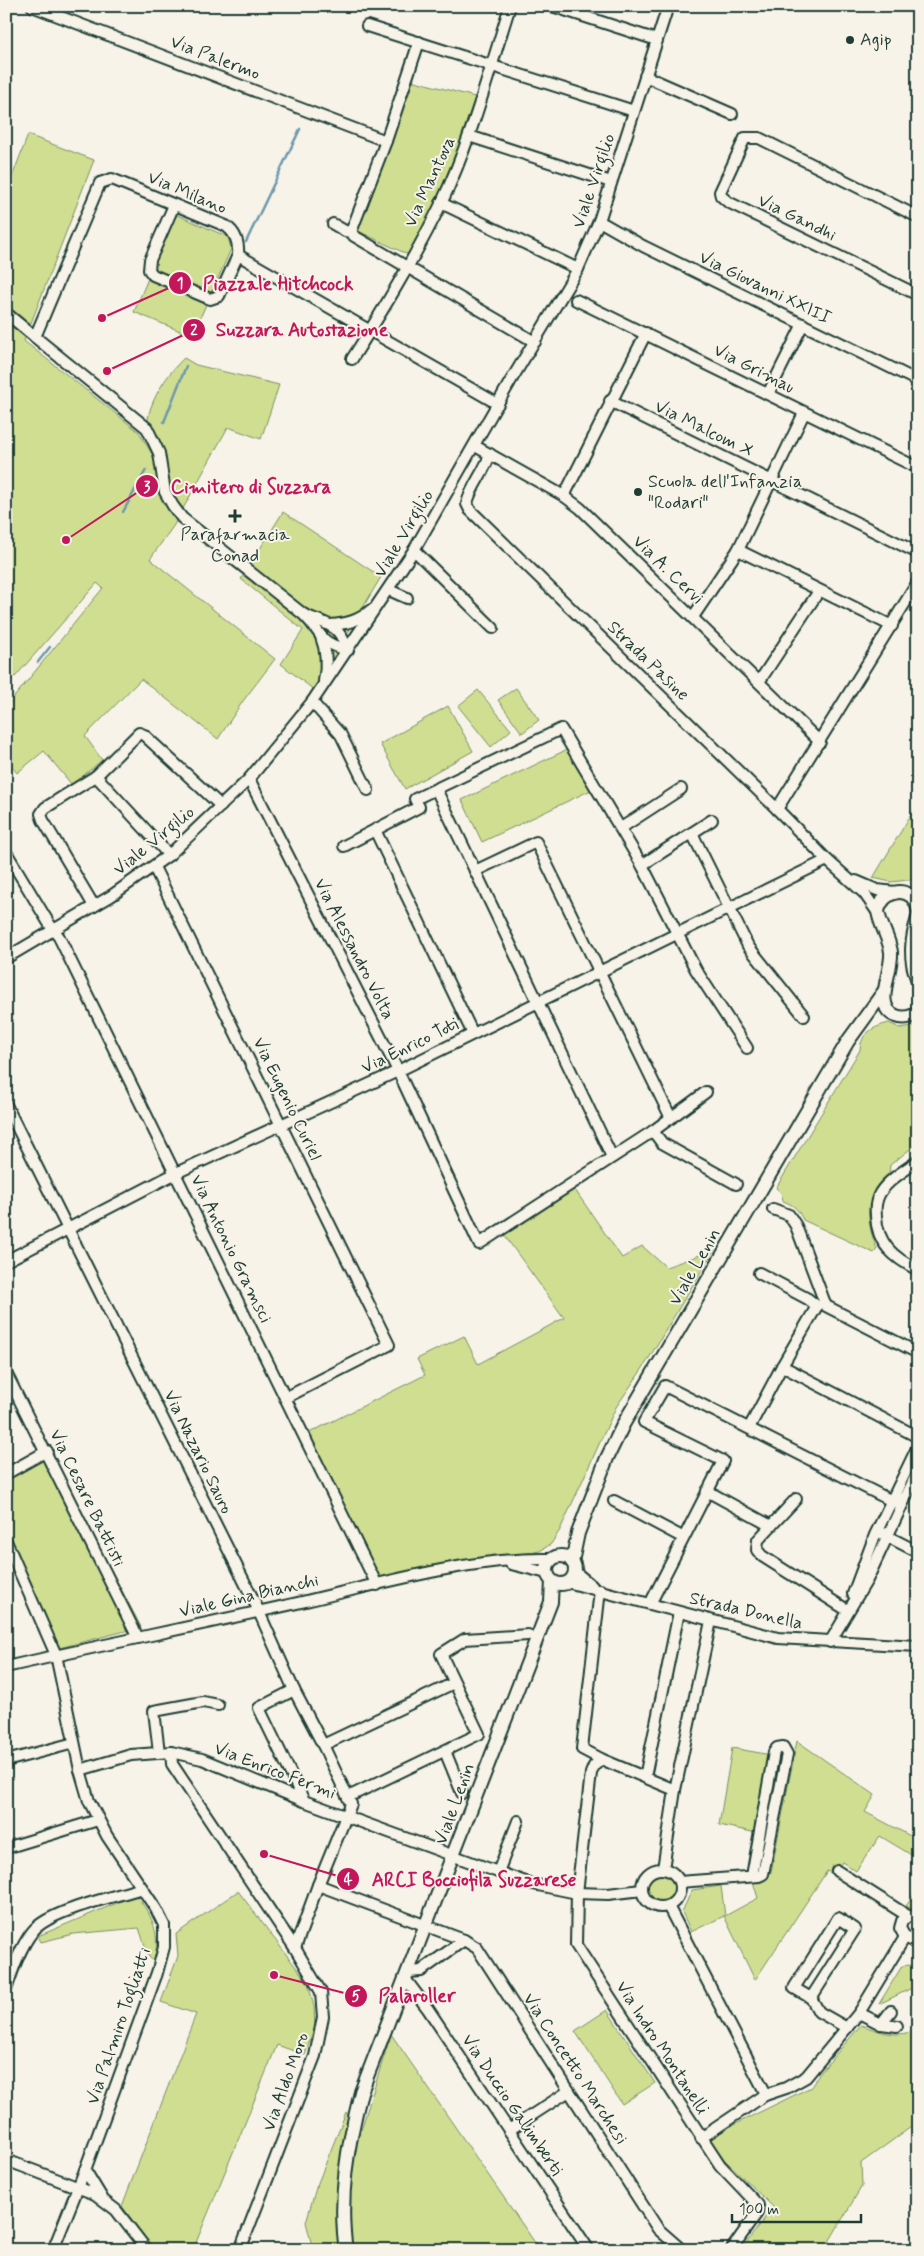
<svg xmlns="http://www.w3.org/2000/svg" width="924" height="2256" font-family="Mynerve,sans-serif">
  <style>
    .green { fill: #d0de92; stroke: #788e63 }
    .lines { fill: none; stroke-linecap: round; stroke-linejoin: round }
    .stream { stroke: #6c98ad; stroke-width: 2.5 }
    .minor-casing { stroke: #1f3d34; stroke-width: 14 }
    .major-casing { stroke: #1f3d34; stroke-width: 16 }
    .minor { stroke: #f7f3e8; stroke-width: 10 }
    .major { stroke: #f7f3e8; stroke-width: 12 }
    .poi-dot { fill: #1f3d34; stroke: #f7f3e8; stroke-width: 2 }
    .labels { text-anchor: middle; dominant-baseline: central; stroke-width: 4; stroke-linejoin: round; paint-order: stroke }
    .poi-label { font-size: 18px; fill: #1f3d34; stroke: #f7f3e8; text-anchor: start }
    .street-label { font-size: 18px; fill: #1f3d34; stroke: #f7f3e8 }
    .leader { fill: none; stroke: #c2185b; stroke-width: 2 }
    .callout-dot { fill: #c2185b; stroke: #f7f3e8; stroke-width: 2 }
    .mark-label { font-size: 15px; text-anchor: middle; font-weight: bold; fill: #fff }
    .callout-label { font-size: 19px; text-anchor: middle; font-weight: bold; fill: #c2185b; stroke: #f7f3e8; stroke-width: 4; stroke-linejoin: round; paint-order: stroke }
  </style>
  <rect width="100%" height="100%" fill="#f7f3e8"/>
  <filter id="ink" filterUnits="userSpaceOnUse"><feTurbulence type="fractalNoise" baseFrequency=".02" numOctaves="2"/><feDisplacementMap in="SourceGraphic" scale="10" xChannelSelector="R" yChannelSelector="G"/><feConvolveMatrix kernelMatrix="1 2 1 2 8 2 1 2 1" color-interpolation-filters="sRGB"/></filter>
  <g filter="url(#ink)">
    <g class="green">
      <path d="M411,80L475,97L440,201L413,257L356,230Z"/>
      <path d="M28,135L94,160L24,341L139,432L152,454C152,443 147,430 148,419C151,398 169,372 184,358L196,365L279,385L261,439L228,427L174,525L150,559L275,659L243,701L218,739L141,679L85,736L102,760L72,785L44,751L17,773L6,759V707L103,588L97,583L15,677L6,671V193Z"/>
      <path d="M175,214L228,237L231,249L192,336L134,312Z"/>
      <path d="M283,512L381,577L314,690L281,664L303,630L241,579Z"/>
      <path d="M516,688L539,720L522,733L498,700Z"/>
      <path d="M478,690L511,730L491,747L458,706Z"/>
      <path d="M448,706L473,751L405,789L380,744Z"/>
      <path d="M568,749L591,790L482,842L462,800Z"/>
      <path d="M918,803V879L891,882L873,878Z"/>
      <path d="M889,1023L900,1028L918,1025V1143L890,1165L889,1176C864,1198 865,1219 877,1249L874,1253L803,1220C798,1209 794,1205 783,1201L781,1192L776,1188L860,1050C861,1033 873,1027 889,1023Z"/>
      <path d="M573,1187L622,1258L642,1246L666,1267L714,1250L643,1368L616,1407L560,1530L551,1544L540,1551L378,1578L307,1434L425,1375L417,1359L464,1336L478,1364L564,1318L504,1235Z"/>
      <path d="M51,1455L141,1627L59,1648L6,1533V1480Z"/>
      <path d="M797,1741L875,1795L865,1812L918,1840V1859L880,1836L856,1871L842,1862L834,1874L827,1871L755,1980L724,1916L691,1932L682,1912L692,1890L721,1886L725,1916L758,1898L753,1882L766,1878L771,1872Z"/>
      <path d="M732,1748L771,1755L757,1833L719,1825Z"/>
      <circle cx="661" cy="1889" r="16"/>
      <path d="M918,1889V1912L906,1906Z"/>
      <path d="M238,1891L308,1983L314,2006L315,2027L305,2055L277,2045L193,2250H154L122,2206L196,2014L161,2002L178,1956L176,1934Z"/>
      <path d="M136,1895C155,1920 159,1932 155,1963L149,1957L139,1928L73,1934L41,1942L38,1936Z"/>
      <path d="M918,1964V1985L879,2004L902,1966Z"/>
      <path d="M607,2010L655,2083L622,2104L575,2031Z"/>
      <path d="M861,2025C882,2032 896,2039 918,2029V2122L861,2163L862,2186L824,2250H741L773,2207L724,2159L709,2137L811,2087L820,2073Z"/>
      <path d="M391,2034L540,2250H313L306,2222L316,2188L346,2112L361,2130Z"/>
    </g>
    <g class="lines">
      <g class="stream">
        <path d="M246,242L300,129"/>
        <path d="M164,422L186,366"/>
        <path d="M123,512L146,470"/>
        <path d="M38,662L50,647"/>
      </g>
      <defs>
        <g id="minor">
          <path d="M32,6L386,141"/>
          <path d="M552,6L657,40"/>
          <path d="M367,26L634,111"/>
          <path d="M645,76L732,114"/>
          <path d="M469,136L611,182"/>
          <path d="M441,203L578,269"/>
          <path d="M174,205L150,260L149,270L153,275L210,299L219,296L238,255"/>
          <path d="M918,217L759,138H745L720,192L721,196L728,202L918,295"/>
          <path d="M599,221L643,246L918,381"/>
          <path d="M333,224L345,231L351,232L354,236L535,342"/>
          <path d="M351,232L386,141L419,42"/>
          <path d="M576,300L918,468"/>
          <path d="M6,313L35,337L100,183L112,179L226,226C236,233 239,243 238,255L498,404"/>
          <path d="M35,337L147,428L159,453L165,492L173,506L182,518L303,614C324,634 316,642 348,650C337,622 329,626 303,614"/>
          <path d="M352,359C384,309 415,257 441,204C471,141 489,72 510,6"/>
          <path d="M768,394L803,324"/>
          <path d="M610,401L918,553"/>
          <path d="M475,446L564,496L580,508L820,742"/>
          <path d="M490,454C485,472 470,487 467,504L470,510L777,809L827,860L864,893L878,913"/>
          <path d="M564,496L646,333"/>
          <path d="M414,550L493,628"/>
          <path d="M738,550L892,626"/>
          <path d="M389,590L407,598"/>
          <path d="M693,617L738,550L804,413"/>
          <path d="M330,625C346,624 359,621 371,610"/>
          <path d="M321,637C327,652 327,666 324,681"/>
          <path d="M759,682L819,591"/>
          <path d="M312,702L341,735L368,790"/>
          <path d="M96,776L169,855"/>
          <path d="M249,779L398,1071L479,1244L653,1131L706,1092"/>
          <path d="M436,789L612,1157"/>
          <path d="M777,809L918,582"/>
          <path d="M621,828L681,789"/>
          <path d="M692,833L748,946L804,1016"/>
          <path d="M344,846L375,830"/>
          <path d="M6,852L50,925L59,937L377,1585"/>
          <path d="M642,865L712,820"/>
          <path d="M154,867L389,1345L285,1398"/>
          <path d="M475,871L536,842L671,1118"/>
          <path d="M856,881L877,890L895,892"/>
          <path d="M94,906L43,820L41,814L45,808L96,776L139,733L144,735L221,806"/>
          <path d="M6,958L111,896L169,855L249,779L312,702L414,550L510,382L578,269L599,221L668,6"/>
          <path d="M473,1034L375,830L419,807L415,799L561,729L642,865L696,970L747,1048"/>
          <path d="M6,1105L255,1603L294,1690L323,1745L351,1804L318,1885L295,1948"/>
          <path d="M653,1131L662,1143L736,1184"/>
          <path d="M918,1161C905,1170 888,1180 880,1193C876,1200 875,1208 876,1216C877,1244 894,1258 918,1270"/>
          <path d="M773,1209L789,1215L796,1226L826,1306L918,1353"/>
          <path d="M6,1261L176,1173L398,1071L827,860"/>
          <path d="M759,1273L808,1299L817,1306"/>
          <path d="M782,1366L918,1437"/>
          <path d="M6,1373L138,1638"/>
          <path d="M749,1428L782,1366L817,1306"/>
          <path d="M6,1474L47,1451"/>
          <path d="M707,1491L771,1526"/>
          <path d="M796,1499L758,1540L757,1550L762,1556L847,1610"/>
          <path d="M614,1501L682,1537"/>
          <path d="M881,1533L918,1552"/>
          <path d="M6,1541L56,1655L80,1770L89,1801L107,1836L156,1909L164,1925V1947L157,1973L85,2170L53,2250"/>
          <path d="M511,1564L547,1573"/>
          <path d="M574,1571L592,1586"/>
          <path d="M567,1582L778,1638L918,1646"/>
          <path d="M600,1590L582,1749L601,1759L675,1790"/>
          <path d="M853,1594L875,1535L918,1446"/>
          <path d="M650,1604L723,1461L644,1422L665,1386L892,1501L897,1502L905,1497"/>
          <path d="M830,1642L867,1580L918,1471"/>
          <path d="M6,1667C106,1644 206,1624 306,1601C383,1583 473,1557 551,1559"/>
          <path d="M294,1690L259,1708L304,1801"/>
          <path d="M323,1745L454,1683"/>
          <path d="M445,1751L462,1793"/>
          <path d="M159,1752L154,1711L203,1702L218,1705"/>
          <path d="M171,1752L172,1764L295,1948L321,1992L323,2017L315,2056L240,2250"/>
          <path d="M601,1759L594,1766L591,1773L577,1893L576,1945L720,2165L758,2205L757,2213L731,2250"/>
          <path d="M6,1761L74,1743"/>
          <path d="M80,1770L131,1755L171,1752L202,1759L304,1801L528,1883L577,1893L608,1894L642,1890"/>
          <path d="M645,1777L679,1612"/>
          <path d="M348,1797L479,1734L441,1654L465,1639L528,1635"/>
          <path d="M6,1848L98,1820"/>
          <path d="M663,1869L675,1790L711,1621"/>
          <circle cx="661" cy="1888" r="19"/>
          <path d="M837,1871L908,1916"/>
          <path d="M498,1872L518,1821"/>
          <path d="M679,1882L759,1876L763,1874L787,1754L783,1747L777,1748L774,1752L752,1876"/>
          <path d="M318,1885L464,1940L477,1948L658,2229L682,2250"/>
          <path d="M668,1906L764,2090L765,2095"/>
          <path d="M918,1917L908,1916L902,1921L900,1928L905,1937L911,1940L918,1938"/>
          <path d="M409,1972L421,1971L464,1940"/>
          <path d="M406,1980L428,2009L589,2250"/>
          <path d="M6,1990C12,1971 20,1947 33,1931C50,1910 115,1897 142,1888"/>
          <path d="M811,1998L855,1929L838,1918L794,1988L811,1998L819,2012L847,2028"/>
          <path d="M859,2013L881,2024L897,2026"/>
          <path d="M881,2024L891,2011"/>
          <path d="M509,2130L569,2091"/>
          <path d="M701,2138L765,2095L786,2088L806,2077L859,2013L905,1937"/>
          <path d="M6,2160L95,2194L116,2210L147,2250"/>
          <path d="M85,2170L102,2198"/>
        </g>
        <g id="major">
          <path d="M918,908C911,884 883,889 878,911C880,926 889,937 891,952C893,971 872,1007 896,1016C904,1019 912,1017 918,1012"/>
          <path d="M918,918C911,940 909,959 918,981"/>
          <circle cx="561" cy="1570" r="14"/>
          <path d="M572,1562L578,1533L607,1458L624,1423L848,1041L885,990"/>
          <path d="M346,2250C338,2198 348,2143 361,2092L551,1602L552,1581"/>
        </g>
      </defs>
      <use href="#minor" class="minor-casing"/>
      <use href="#major" class="major-casing"/>
      <use href="#minor" class="minor"/>
      <use href="#major" class="major"/>
    </g>
  </g>
  <g class="poi-dot">
    <circle cx="850" cy="40" r="5"/>
    <circle cx="638" cy="492" r="5"/>
    <path d="M232.5 508.5h5v5h5v5h-5v5h-5v-5h-5v-5h5z"/>
  </g>
  <g class="labels">
    <g class="poi-label">
      <text x="860" y="40">Agip</text>
      <text x="648" y="482">Scuola dell'Infanzia<tspan x="648" dy="21">"Rodari"</tspan></text>
      <text x="235" y="535" text-anchor="middle">Parafarmacia<tspan x="235" dy="21">Conad</tspan></text>
    </g>
    <g class="street-label">
      <text transform="translate(215 58) rotate(21)">Via Palermo</text>
      <text transform="translate(594 181) rotate(-71)">Viale Virgilio</text>
      <text transform="translate(430 182) rotate(-65)">Via Mantova</text>
      <text transform="translate(187 193) rotate(23)">Via Milano</text>
      <text transform="translate(797 218) rotate(26)">Via Gandhi</text>
      <text transform="translate(765 288) rotate(26)">Via Giovanni XXIII</text>
      <text transform="translate(754 369) rotate(27)">Via Grimau</text>
      <text transform="translate(704 429) rotate(26)">Via Malcom X</text>
      <text transform="translate(404 534) rotate(-59)">Viale Virgilio</text>
      <text transform="translate(668 570) rotate(44)">Via A. Cervi</text>
      <text transform="translate(648 661) rotate(44)">Strada Pasine</text>
      <text transform="translate(154 841) rotate(-39)">Viale Virgilio</text>
      <text transform="translate(354 949) rotate(63)">Via Alessandro Volta</text>
      <text transform="translate(410 1046) rotate(-26)">Via Enrico Toti</text>
      <text transform="translate(287 1099) rotate(64)">Via Eugenio Curiel</text>
      <text transform="translate(231 1249) rotate(64)">Via Antonio Gramsci</text>
      <text transform="translate(695 1267) rotate(-60)">Viale Lenin</text>
      <text transform="translate(198 1452) rotate(64)">Via Nazario Sauro</text>
      <text transform="translate(87 1498) rotate(64)">Via Cesare Battisti</text>
      <text transform="translate(249 1596) rotate(-13)">Viale Gina Bianchi</text>
      <text transform="translate(746 1611) rotate(13)">Strada Donella</text>
      <text transform="translate(275 1771) rotate(21)">Via Enrico Fermi</text>
      <text transform="translate(455 1804) rotate(-70)">Viale Lenin</text>
      <text transform="translate(119 2026) rotate(-71)">Via Palmiro Togliatti</text>
      <text transform="translate(662 2048) rotate(57)">Via Indro Montanelli</text>
      <text transform="translate(575 2069) rotate(57)">Via Concetto Marchesi</text>
      <text transform="translate(286 2082) rotate(-70)">Via Aldo Moro</text>
      <text transform="translate(512 2105) rotate(56)">Via Duccio Galimberti</text>
    </g>
  </g>
  <path class="leader" d="M102 318L180 283M107 371L194 330M66 540L147 486M264 1854L348 1879M274 1975L356 1996"/>
  <g class="callout-dot">
    <circle cx="102" cy="318" r="5"/>
    <circle cx="107" cy="371" r="5"/>
    <circle cx="66" cy="540" r="5"/>
    <circle cx="264" cy="1854" r="5"/>
    <circle cx="274" cy="1975" r="5"/>
    <circle cx="180" cy="283" r="12"/>
    <circle cx="194" cy="330" r="12"/>
    <circle cx="147" cy="486" r="12"/>
    <circle cx="348" cy="1879" r="12"/>
    <circle cx="356" cy="1996" r="12"/>
  </g>
  <g class="mark-label">
    <text x="180" y="288">1</text>
    <text x="194" y="335">2</text>
    <text x="147" y="492">3</text>
    <text x="348" y="1884">4</text>
    <text x="356" y="2001">5</text>
  </g>
  <g class="callout-label">
    <text x="278" y="290">Piazzale Hitchcock</text>
    <text x="302" y="336">Suzzara Autostazione</text>
    <text x="251" y="493">Cimitero di Suzzara</text>
    <text x="474" y="1886">ARCI Bocciofila Suzzarese</text>
    <text x="417" y="2002">Palaroller</text>
  </g>
  <rect width="924" height="2256" fill="none" stroke="#f7f3e8" stroke-width="25"/>
  <rect x="12" y="12" width="899" height="2231" fill="none" stroke="#1f3d34" stroke-width="2" filter="url(#ink)"/>
  <path d="M732 2214v8h129v-8" fill="none" stroke="#1f3d34" stroke-width="2.5"/>
  <text x="739" y="2214" font-size="15" fill="#1f3d34" stroke="#f7f3e8" stroke-width="4" paint-order="stroke">100 m</text>
</svg>
